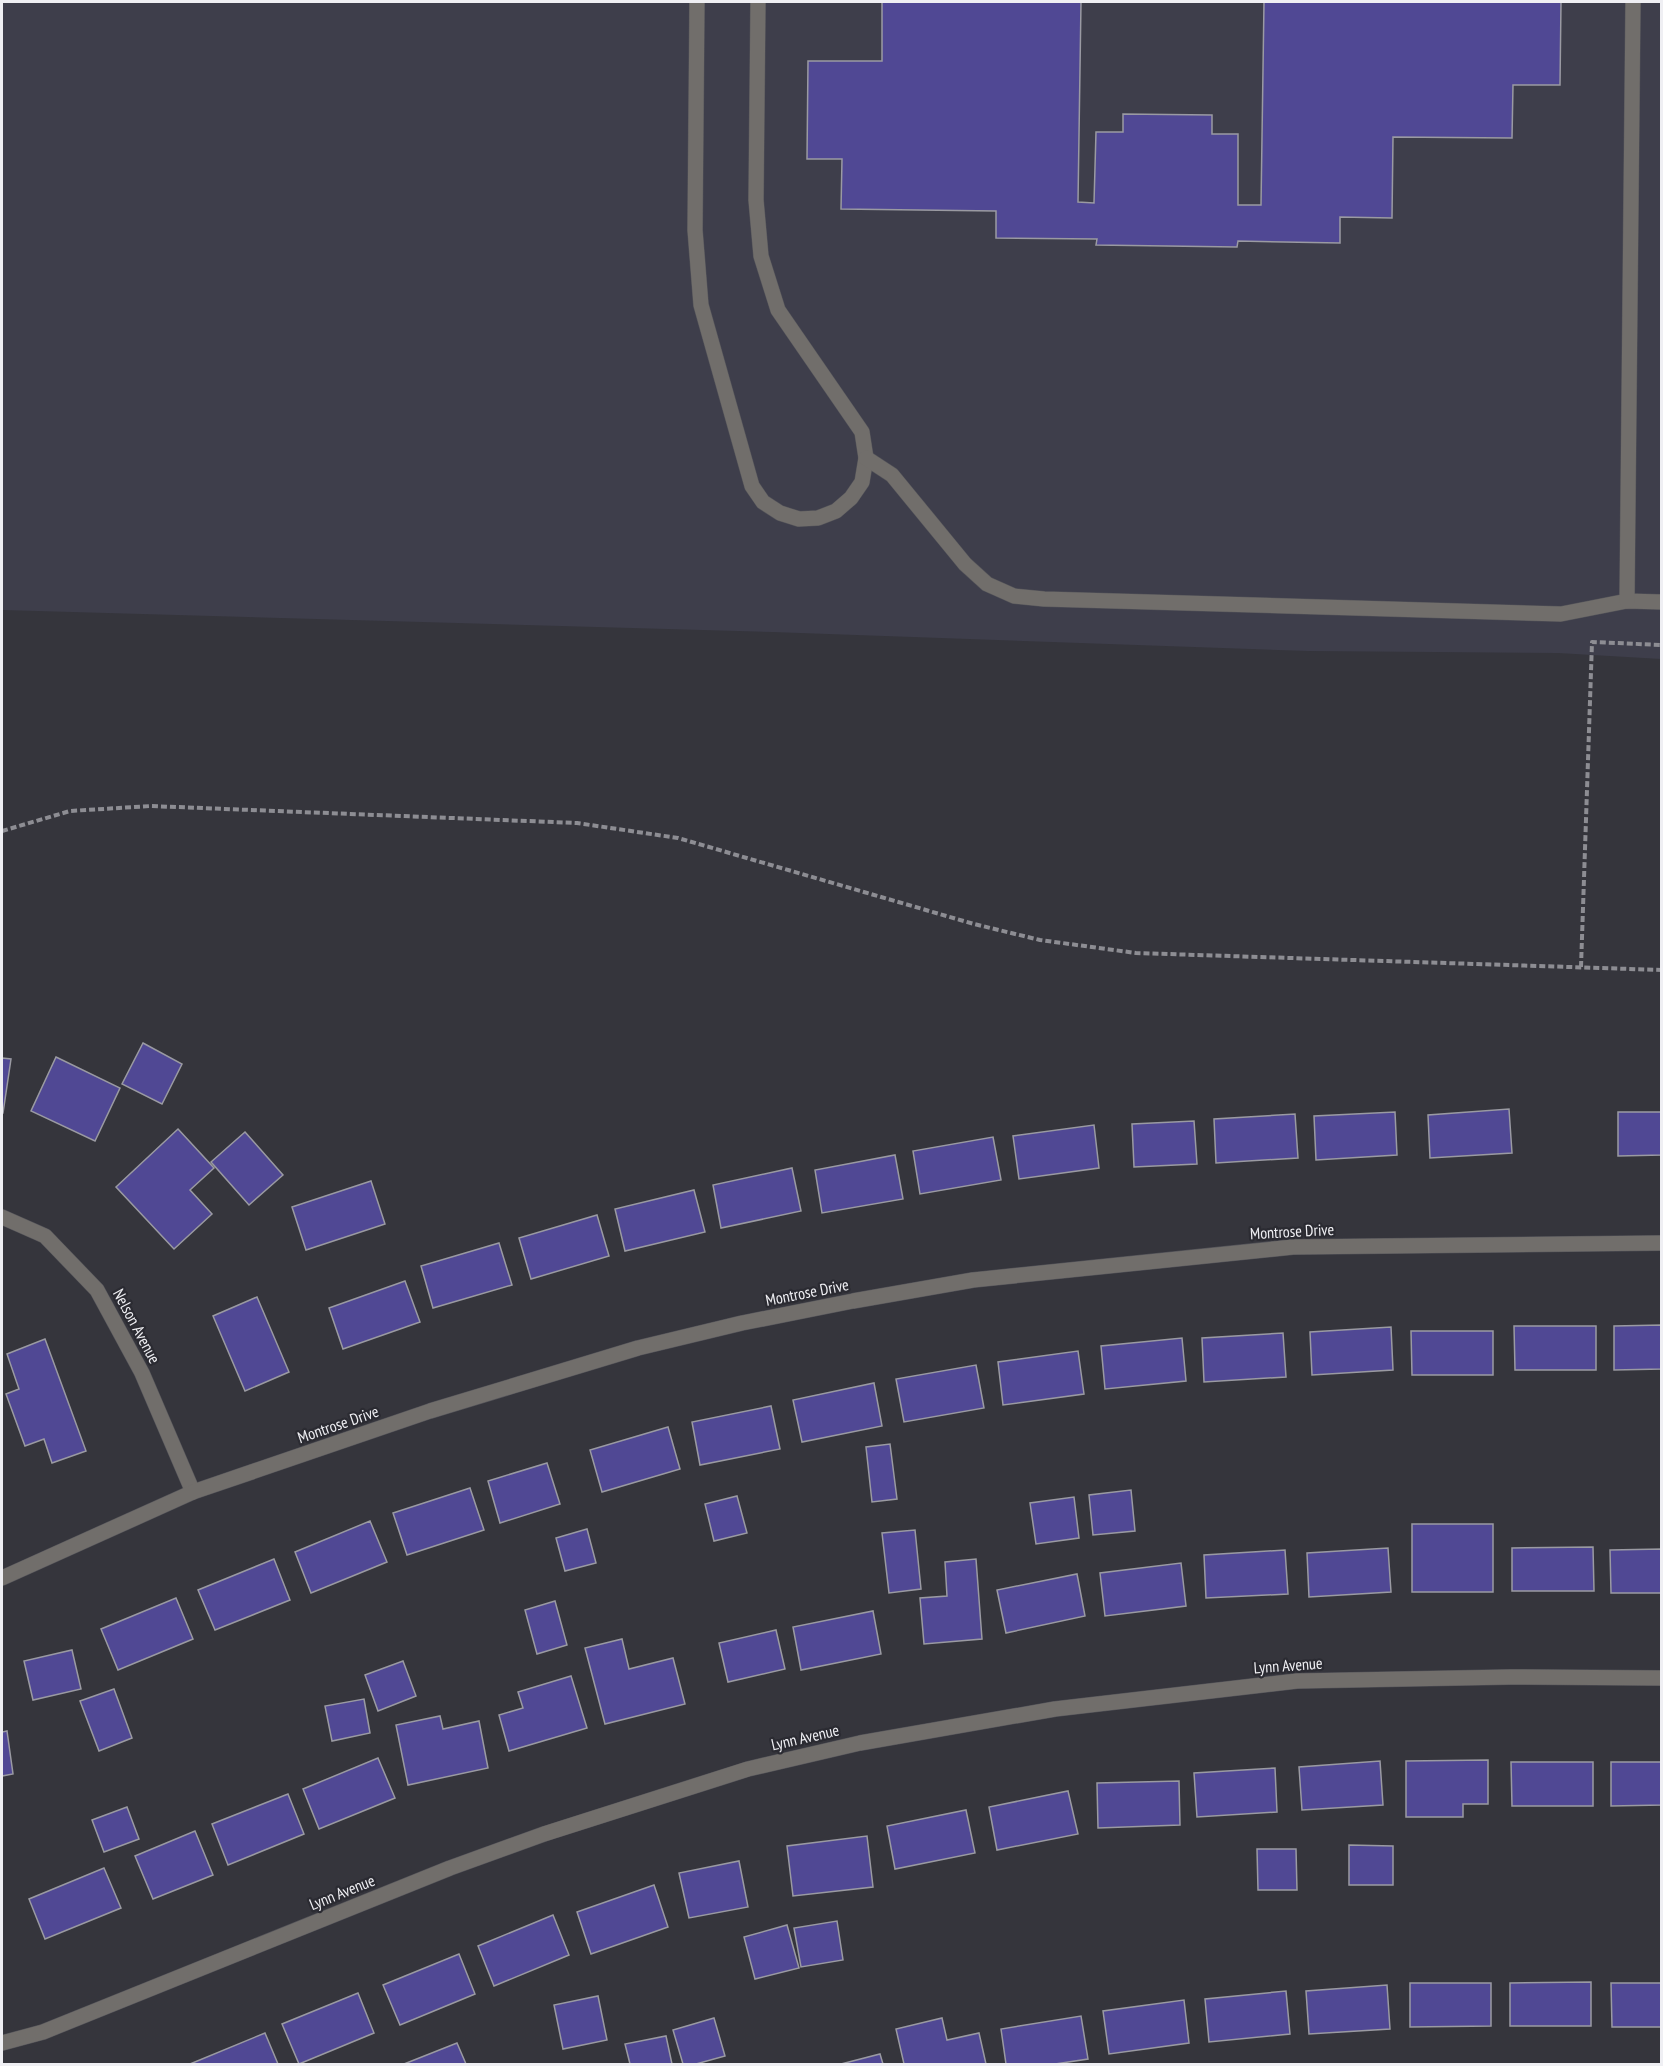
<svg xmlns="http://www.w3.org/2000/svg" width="1663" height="2066" font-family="'PT Sans Narrow',sans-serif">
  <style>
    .built { fill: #3e3e4b }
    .building { fill: #504894; stroke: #9a9aa2; stroke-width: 1.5 }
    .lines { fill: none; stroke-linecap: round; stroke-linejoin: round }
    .lane-casing { stroke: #535359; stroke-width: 16 }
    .street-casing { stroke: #535359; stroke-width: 16 }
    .path { stroke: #8d8d93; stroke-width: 4; stroke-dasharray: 6 3; stroke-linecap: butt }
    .lane { stroke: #716e6b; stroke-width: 15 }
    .street { stroke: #716e6b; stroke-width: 15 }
    .labels { text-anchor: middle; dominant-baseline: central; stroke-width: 4.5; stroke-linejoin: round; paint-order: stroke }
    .street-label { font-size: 16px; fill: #efeff3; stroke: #2b2b32 }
  </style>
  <rect width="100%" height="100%" fill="#35353c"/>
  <path class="built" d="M2,2H1661V659L1558,653L1308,651L772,632L2,610Z"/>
  <g class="building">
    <path d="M882,2H1081L1078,202L1094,203L1096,132H1123V114L1212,115V134H1238V205H1261L1264,2H1561L1560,85H1513L1512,138L1393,137L1392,218L1340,217V243L1238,241L1237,247L1096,245L1097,239L996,238V211L841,209L842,159H807L808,61H882Z"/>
    <path d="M143,1043L182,1064L162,1104L122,1084Z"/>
    <path d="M56,1057L120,1088L95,1141L31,1111Z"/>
    <path d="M2,1058L11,1059L3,1113H2Z"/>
    <path d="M1509,1109L1512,1153L1430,1158L1428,1115Z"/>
    <path d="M1395,1112L1397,1155L1316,1160L1314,1116Z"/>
    <path d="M1618,1112H1662V1155L1618,1156Z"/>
    <path d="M1295,1114L1298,1158L1216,1163L1214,1119Z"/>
    <path d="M1194,1121L1197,1164L1134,1167L1132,1124Z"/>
    <path d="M1094,1125L1099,1168L1019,1179L1013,1136Z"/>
    <path d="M178,1129L214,1168L190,1190L212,1214L174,1249L116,1187Z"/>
    <path d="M245,1132L283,1175L249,1205L211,1162Z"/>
    <path d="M993,1137L1001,1180L920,1194L913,1151Z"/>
    <path d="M895,1155L903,1199L822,1213L815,1170Z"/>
    <path d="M792,1168L801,1211L721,1228L713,1185Z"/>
    <path d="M371,1181L385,1224L306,1250L292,1207Z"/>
    <path d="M694,1190L705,1232L625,1251L615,1209Z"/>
    <path d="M597,1215L609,1256L531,1279L519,1238Z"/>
    <path d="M499,1243L512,1285L433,1308L421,1266Z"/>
    <path d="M405,1281L420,1322L343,1349L329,1308Z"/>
    <path d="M257,1297L289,1372L245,1391L213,1316Z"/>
    <path d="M1662,1325V1369L1614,1370V1326Z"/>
    <path d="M1514,1326H1596V1370H1515Z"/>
    <path d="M1391,1327L1393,1370L1312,1375L1310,1332Z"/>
    <path d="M1411,1331H1493V1375H1412Z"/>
    <path d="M1283,1333L1286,1377L1204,1382L1202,1338Z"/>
    <path d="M1182,1338L1186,1381L1105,1389L1101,1346Z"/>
    <path d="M45,1339L86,1451L52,1463L44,1439L25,1446L6,1394L19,1389L7,1354Z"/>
    <path d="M1078,1351L1084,1394L1003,1405L998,1362Z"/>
    <path d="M976,1365L984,1408L904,1422L896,1379Z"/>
    <path d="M874,1383L882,1426L802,1442L793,1400Z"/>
    <path d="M771,1406L780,1449L700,1465L692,1422Z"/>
    <path d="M668,1427L680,1469L602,1492L590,1450Z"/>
    <path d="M890,1444L897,1499L872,1502L866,1447Z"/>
    <path d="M547,1463L560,1504L500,1523L488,1481Z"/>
    <path d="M470,1488L484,1530L407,1555L393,1513Z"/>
    <path d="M1131,1490L1135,1531L1093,1535L1089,1495Z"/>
    <path d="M737,1496L747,1533L714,1541L705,1504Z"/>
    <path d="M1074,1497L1079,1538L1036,1544L1030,1503Z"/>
    <path d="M370,1521L387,1562L311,1593L295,1552Z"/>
    <rect x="1412" y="1524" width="81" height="68"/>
    <path d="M587,1529L596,1563L565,1571L556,1538Z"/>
    <path d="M915,1530L921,1589L889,1593L882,1533Z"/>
    <path d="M1593,1547L1594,1591H1512V1548Z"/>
    <path d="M1388,1548L1391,1592L1309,1597L1307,1553Z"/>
    <path d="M1662,1549V1593H1611L1610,1550Z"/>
    <path d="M1285,1550L1288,1594L1206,1598L1204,1555Z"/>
    <path d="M274,1559L290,1600L215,1630L198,1590Z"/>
    <path d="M976,1559L982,1639L924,1644L920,1598L947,1596L945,1562Z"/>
    <path d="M1181,1563L1186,1606L1105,1616L1100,1573Z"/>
    <path d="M1077,1574L1085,1616L1006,1633L997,1590Z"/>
    <path d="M176,1598L193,1639L118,1670L101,1629Z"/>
    <path d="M555,1601L567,1645L537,1654L525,1610Z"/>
    <path d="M873,1611L881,1654L801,1670L793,1627Z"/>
    <path d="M776,1630L785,1669L728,1682L719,1643Z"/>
    <path d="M622,1639L629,1669L673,1658L685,1704L605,1724L585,1648Z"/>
    <path d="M72,1650L81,1689L33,1700L24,1661Z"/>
    <path d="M403,1661L416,1696L378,1711L365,1675Z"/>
    <path d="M571,1676L587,1728L509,1751L499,1715L523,1708L518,1692Z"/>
    <path d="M114,1689L132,1738L99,1751L80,1701Z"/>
    <path d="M364,1699L370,1733L332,1741L325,1706Z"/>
    <path d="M440,1716L443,1729L479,1721L488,1768L408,1785L396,1725Z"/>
    <path d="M7,1731L13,1774L2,1776V1732Z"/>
    <path d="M378,1758L395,1798L319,1829L303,1789Z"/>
    <path d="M1488,1760V1804H1463V1817H1406V1761Z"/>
    <path d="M1380,1761L1383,1805L1302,1810L1299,1767Z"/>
    <path d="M1511,1762H1593V1806H1512Z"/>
    <path d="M1611,1762H1662V1805L1611,1806Z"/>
    <path d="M1275,1768L1277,1812L1197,1817L1194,1773Z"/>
    <path d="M1179,1781L1180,1825L1098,1828L1097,1783Z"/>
    <path d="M1068,1791L1078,1834L997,1850L989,1807Z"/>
    <path d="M288,1794L304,1834L228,1865L212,1824Z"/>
    <path d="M127,1807L139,1839L104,1852L92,1820Z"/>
    <path d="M966,1810L975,1853L895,1869L887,1826Z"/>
    <path d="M195,1831L213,1875L153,1899L135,1856Z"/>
    <path d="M867,1836L873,1887L793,1896L787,1846Z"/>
    <path d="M1349,1845L1393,1846V1885H1349Z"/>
    <path d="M1257,1849H1296L1297,1890H1258Z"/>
    <path d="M739,1861L748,1907L689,1918L679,1873Z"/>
    <path d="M104,1868L121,1908L45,1939L29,1899Z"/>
    <path d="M654,1885L668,1927L591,1954L577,1912Z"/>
    <path d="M553,1915L569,1955L494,1986L478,1946Z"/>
    <path d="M837,1921L843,1960L801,1967L794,1928Z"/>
    <path d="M787,1925L799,1968L755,1979L744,1937Z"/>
    <path d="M459,1954L475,1994L400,2025L383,1985Z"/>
    <path d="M1591,1982V2026H1510V1983Z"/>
    <path d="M1410,1983H1491V2026L1410,2027Z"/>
    <path d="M1611,1983H1662V2027H1612Z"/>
    <path d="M1387,1985L1390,2029L1309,2034L1306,1991Z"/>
    <path d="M1286,1991L1290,2034L1209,2042L1205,1999Z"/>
    <path d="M358,1993L374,2033L299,2064L282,2024Z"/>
    <path d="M598,1996L607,2040L563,2049L554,2005Z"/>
    <path d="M1184,2000L1189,2043L1109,2054L1103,2011Z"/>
    <path d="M1081,2016L1088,2059L1055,2064H1006L1001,2029Z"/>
    <path d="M714,2018L725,2056L696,2064H683L673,2030Z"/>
    <path d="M942,2018L947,2040L979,2033L986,2064H904L896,2029Z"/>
    <path d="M265,2033L278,2064H190Z"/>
    <path d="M666,2036L672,2064H630L625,2044Z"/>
    <path d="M457,2043L466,2064H404Z"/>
    <path d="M880,2054L883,2064H841Z"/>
  </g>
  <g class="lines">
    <defs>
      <g id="lane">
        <path d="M697,2L695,230L701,305L752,486L763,502L780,513L799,519L818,518L836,511L851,498L862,482L866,458L862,432L778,310L761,256L756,200L758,2"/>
        <path d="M866,458L892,475L965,564L987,584L1014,596L1044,599L1561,614L1627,601L1662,602"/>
        <path d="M1627,601L1633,2"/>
      </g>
      <g id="street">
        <path d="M2,1217L45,1236L97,1290L142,1373L193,1492"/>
        <path d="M2,1578L193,1492L430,1411L638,1348L742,1323L853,1301L973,1280L1293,1247L1662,1243"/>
        <path d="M2,2043L43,2032L450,1868L544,1834L748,1769L860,1743L1055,1709L1297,1681L1510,1677L1662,1678"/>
      </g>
    </defs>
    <use href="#lane" class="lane-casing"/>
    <use href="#street" class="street-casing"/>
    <g class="path">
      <path d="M2,831L70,811L151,806L577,823L678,838L974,924L1040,940L1136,953L1662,970"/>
      <path d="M1581,967L1592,642L1662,645"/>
    </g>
    <use href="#lane" class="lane"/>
    <use href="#street" class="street"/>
  </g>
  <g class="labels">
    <g class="street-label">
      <text transform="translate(1292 1231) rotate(-3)">Montrose Drive</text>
      <text transform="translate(807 1292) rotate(-11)">Montrose Drive</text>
      <text transform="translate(137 1326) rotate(62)">Nelson Avenue</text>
      <text transform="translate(338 1424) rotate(-19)">Montrose Drive</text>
      <text transform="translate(1288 1665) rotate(-4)">Lynn Avenue</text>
      <text transform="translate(805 1737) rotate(-13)">Lynn Avenue</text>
      <text transform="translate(342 1892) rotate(-22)">Lynn Avenue</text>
    </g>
  </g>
  <rect width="1663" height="2066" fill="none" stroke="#efeff3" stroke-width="6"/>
</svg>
